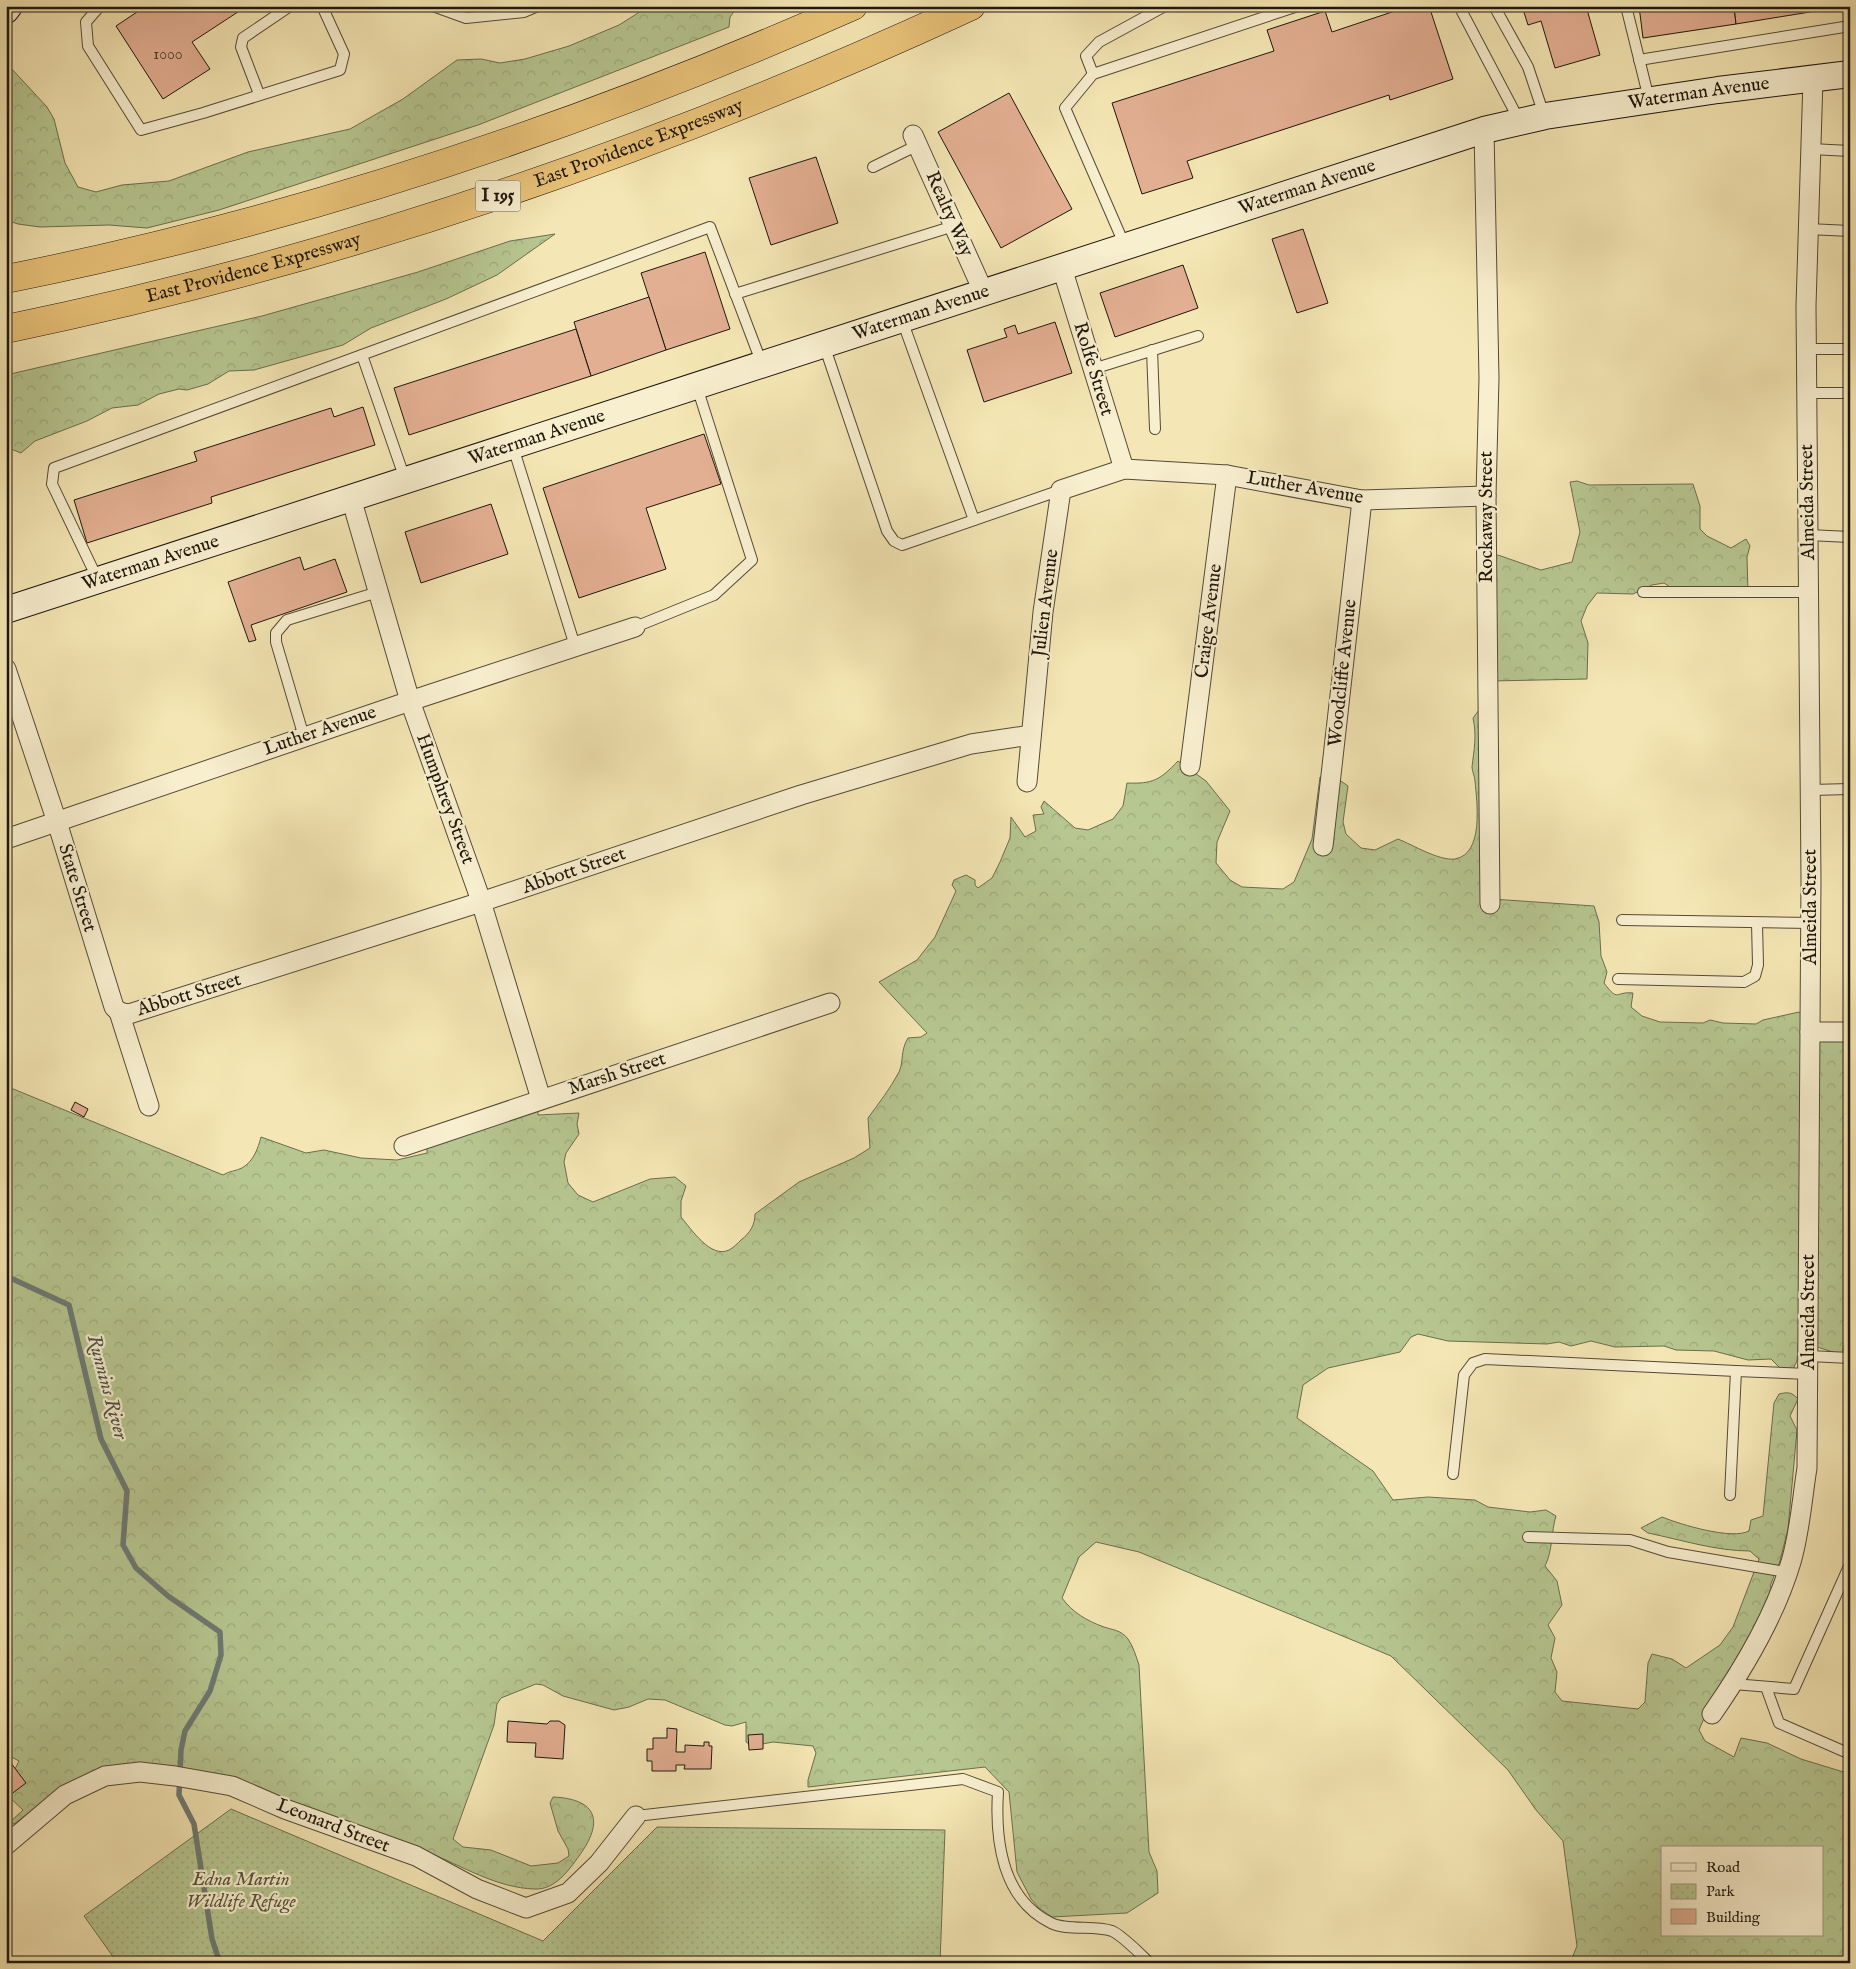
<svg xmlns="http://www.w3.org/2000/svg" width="1856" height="1969" font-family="'IM FELL English',serif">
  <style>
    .forest { fill: url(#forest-crowns); stroke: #6a6e4e; fill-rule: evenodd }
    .park { fill: url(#park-dots); stroke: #6a6e4e }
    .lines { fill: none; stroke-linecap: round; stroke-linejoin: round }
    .stream { stroke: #6d7a74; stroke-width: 5.5 }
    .building { fill: #e3af93; stroke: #1e160c }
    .lane-casing { stroke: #544a36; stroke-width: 12 }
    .street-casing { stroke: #544a36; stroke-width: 21 }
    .secondary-casing { stroke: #1e160c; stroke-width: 28 }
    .highway-casing { stroke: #1e160c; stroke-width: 29 }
    .lane { stroke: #f8efcf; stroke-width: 10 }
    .street { stroke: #f8efcf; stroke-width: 19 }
    .secondary { stroke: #f8efcf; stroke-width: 26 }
    .highway { stroke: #eac47a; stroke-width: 28 }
    .labels { text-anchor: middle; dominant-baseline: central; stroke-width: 4.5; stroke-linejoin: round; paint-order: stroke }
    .number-label { font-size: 16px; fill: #4f3c2e }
    .shield { fill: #f8efcf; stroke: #5f5746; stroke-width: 1 }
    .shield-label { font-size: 18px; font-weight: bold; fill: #1e160c }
    .street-label { font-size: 19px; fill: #1e160c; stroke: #f8efcf }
    .park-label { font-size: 19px; font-style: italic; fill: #54543b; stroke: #f8efcf }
    .water-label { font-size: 20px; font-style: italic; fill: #4c5049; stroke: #f8efcf }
  </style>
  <defs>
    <pattern id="forest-crowns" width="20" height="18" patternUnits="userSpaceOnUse" patternTransform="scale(1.25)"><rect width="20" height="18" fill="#b7c791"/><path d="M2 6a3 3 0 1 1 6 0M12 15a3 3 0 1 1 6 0" fill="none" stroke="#9daa7c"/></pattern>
    <pattern id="park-dots" width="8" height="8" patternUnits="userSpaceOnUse" patternTransform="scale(1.25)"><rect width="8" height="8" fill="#b7c791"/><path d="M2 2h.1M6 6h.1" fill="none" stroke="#9daa7c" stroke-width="1.8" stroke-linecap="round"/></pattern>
  </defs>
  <rect width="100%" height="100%" fill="#f5e7b5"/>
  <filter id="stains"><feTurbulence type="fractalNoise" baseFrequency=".004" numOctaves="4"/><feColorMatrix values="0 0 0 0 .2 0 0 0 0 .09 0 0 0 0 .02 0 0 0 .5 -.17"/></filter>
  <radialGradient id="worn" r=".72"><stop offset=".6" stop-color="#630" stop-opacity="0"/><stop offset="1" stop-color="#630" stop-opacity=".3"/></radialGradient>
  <g class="forest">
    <path d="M649,6H753L739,12L736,9L730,17L729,27L478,125L219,210L147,228L109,225L40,227L18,224L6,220V72L10,67L47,107L54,119L65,163L78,187L96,192L122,185L169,181L248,152L350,129L403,99L457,60L481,59L500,63L525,59L569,46L619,25Z"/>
    <path d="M555,234L497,275L446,299L371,328L343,345L254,370L229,371L208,384L187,390L179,389L159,394L138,405L112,408L87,421L35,441L21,453L6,447V375L262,316L418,272L510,241Z"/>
    <path d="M1577,481L1589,485L1693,484L1700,506V529L1707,536L1731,548L1746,539L1750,546L1747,557L1748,592L1681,594L1664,583L1652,585L1633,594L1597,593L1587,606L1581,621L1588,643L1587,679L1492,681L1491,557L1498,555L1541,570L1572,562L1580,532L1570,482Z"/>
    <path d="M1479,710L1492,899L1594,906L1599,922L1601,956L1607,972L1604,983C1619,1003 1615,991 1633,993L1631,1007L1642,1016L1660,1022L1703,1023L1710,1020L1723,1023L1756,1024L1763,1020L1799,1012L1812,1028L1850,1034V1341L1844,1345L1842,1355L1811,1345L1799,1335L1797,1361L1793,1369L1781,1372L1779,1367L1771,1359L1748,1360L1714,1351L1676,1350L1664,1346L1615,1347L1591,1341L1571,1346L1559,1342L1547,1344L1448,1341L1418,1334L1411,1337L1400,1352L1328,1368L1303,1385L1297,1418L1373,1471L1393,1500L1428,1497L1475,1500L1488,1507L1530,1512L1546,1510L1556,1516C1551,1532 1553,1550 1545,1566L1557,1581L1562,1605L1548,1625L1555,1638L1551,1658L1557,1672L1555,1692L1562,1701L1638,1709L1645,1702L1648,1663L1652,1654L1672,1659L1686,1668L1720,1645L1733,1627L1759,1559L1750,1551C1716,1551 1682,1540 1648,1533L1641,1528L1662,1517C1682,1525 1732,1540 1749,1531L1751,1520L1763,1516L1774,1403L1779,1394C1788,1392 1792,1392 1798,1399L1790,1416L1797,1430L1788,1529L1780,1561L1770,1586L1777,1599L1705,1716L1699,1730L1705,1741L1734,1757L1741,1738L1767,1743L1801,1759L1850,1774V1963H1570L1577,1946L1563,1841L1536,1810L1508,1770L1391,1656L1139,1552L1096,1542L1079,1557L1062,1598C1072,1612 1087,1621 1104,1627C1113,1630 1121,1630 1128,1639C1133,1646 1136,1656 1139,1665L1149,1852L1157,1871L1158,1893L1127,1913L1052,1917L1040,1909L1031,1899L1017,1872L1009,1792L985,1767L808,1787V1780L816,1753L813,1746L773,1742L752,1746L746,1742V1722L732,1726L725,1725L665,1700L648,1699L629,1707L614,1710L563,1696L543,1685L536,1684L501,1698L497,1704L494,1725L453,1839L463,1847L491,1850L531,1866L558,1863L569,1856L568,1849L558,1831L550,1803L553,1797C598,1799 604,1822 579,1856C569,1870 555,1890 535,1889C496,1888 463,1866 427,1852L148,1769L66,1786L14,1824L10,1822L23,1810L8,1796V1783L19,1761L6,1754V1086L223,1175C229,1171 236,1171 242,1168C254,1161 258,1148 261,1137L306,1153L324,1150L361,1158L397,1160L427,1153V1139L538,1104V1115L579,1113L577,1124L579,1134L566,1153L564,1162L568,1183L578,1195L593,1202L650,1179L675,1177L686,1186L681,1201V1217C691,1229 711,1259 729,1250C733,1248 738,1243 741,1240C750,1233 755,1225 755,1214L799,1182L854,1158L870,1148L868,1118C879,1103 890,1089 899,1072C904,1061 900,1051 908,1038L921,1037L927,1033L879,982L917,960L935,937L956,891L952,885L954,880L966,875L975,880V885L978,888L992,878L1000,862L1010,838L1011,817L1025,837L1036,831L1033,815L1044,814L1041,807L1044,801L1075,828L1088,830L1113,819L1123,806L1127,783C1153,784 1160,780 1178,761L1206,781L1230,811L1217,842L1216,863L1230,880L1242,887L1283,889L1294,882L1312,839L1320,777L1338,779L1348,786L1343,822L1346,834L1361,848L1375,850L1398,839C1413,845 1439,861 1455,859C1484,854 1477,803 1475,781C1475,777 1472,771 1472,767C1474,749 1477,736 1473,718ZM1662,1848H1822V1935H1662Z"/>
  </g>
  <path class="park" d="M231,1809L543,1941L657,1827L945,1830L940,1963H108L114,1958L84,1916Z"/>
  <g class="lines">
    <path class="stream" d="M6,1276L69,1305L101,1439L127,1491L123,1545L136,1568L168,1596L220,1632L221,1655L210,1691L185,1731L181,1750L179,1795L194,1824L212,1939L220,1963"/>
  </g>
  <g class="building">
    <path d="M146,6H247L192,42L210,69L163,99L116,26Z"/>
    <path d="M1410,6H1429L1453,79L1390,100L1389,95L1187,161L1193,178L1142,194L1112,103L1274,51L1267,30L1325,11L1332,32Z"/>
    <path d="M1522,6H1586L1600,55L1555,68L1541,21L1528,25Z"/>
    <path d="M1639,6H1734L1736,24L1643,38Z"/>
    <path d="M1734,6H1847L1736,24Z"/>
    <path d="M1009,93L1072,209L1001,248L938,132Z"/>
    <path d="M816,157L838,223L771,245L749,178Z"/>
    <path d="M1303,229L1328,303L1297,313L1272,239Z"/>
    <path d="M705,252L730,329L666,350L641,273Z"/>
    <path d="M1183,265L1198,308L1115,337L1100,293Z"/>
    <path d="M649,297L666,350L591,376L574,322Z"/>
    <path d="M1055,322L1072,373L984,402L967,350L1007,337L1004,329L1015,325L1018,334Z"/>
    <path d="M576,329L591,376L409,435L394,388Z"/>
    <path d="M363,407L375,445L211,497L212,503L87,543L74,500L197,461L194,452L331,408L334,417Z"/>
    <path d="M704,434L721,484L646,508L666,569L579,598L543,488Z"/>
    <path d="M491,504L508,554L421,583L405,532Z"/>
    <path d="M300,557L304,570L335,559L347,592L251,625L256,640L249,642L228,582Z"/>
    <path d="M75,1102L88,1109L84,1117L71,1110Z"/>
    <path d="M508,1721L547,1724L550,1721H559L565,1725L563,1759L535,1757L536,1743L507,1742Z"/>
    <path d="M667,1728L677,1729L676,1752H685V1745L704,1746V1742H709V1746H712L711,1769H684L685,1765H676V1771H652V1761H647V1749H653V1738H667Z"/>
    <path d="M763,1734V1749L749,1750L748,1735Z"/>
    <path d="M11,1763L26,1783L6,1798V1766Z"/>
  </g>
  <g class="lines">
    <defs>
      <g id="lane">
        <path d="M100,6L86,22L88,46L141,130L203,113L340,70L344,54L322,6"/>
        <path d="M433,6L466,18L524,12L538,6"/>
        <path d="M1459,6L1519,120"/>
        <path d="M1494,6L1528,67L1544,115"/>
        <path d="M1626,6L1649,99"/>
        <path d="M1639,60L1850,26"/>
        <path d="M1093,74L1086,56L1099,42L1165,6"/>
        <path d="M259,94L241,47L243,38L290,6"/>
        <path d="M1811,149L1850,151"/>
        <path d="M873,167L918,145"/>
        <path d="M1808,229L1850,231"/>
        <path d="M1125,246L1065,108L1093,74L1298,6"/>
        <path d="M735,294L954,226"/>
        <path d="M902,320L974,520"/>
        <path d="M824,345L887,531L894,541L902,545L1061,490"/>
        <path d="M1807,349H1850"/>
        <path d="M1152,350L1155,429"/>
        <path d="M362,355L405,479"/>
        <path d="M1093,369L1198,336"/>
        <path d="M1807,393H1850"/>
        <path d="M513,447L575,646"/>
        <path d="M1808,535L1850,537"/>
        <path d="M98,580L52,484L54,468L710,227L762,364"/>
        <path d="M1643,592H1809"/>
        <path d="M635,627L714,595L752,560L697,387"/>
        <path d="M304,737L276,642V633L287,620L378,592"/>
        <path d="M1811,790L1850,789"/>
        <path d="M1622,920L1811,923"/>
        <path d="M1618,979L1744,982L1755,976L1758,965L1757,923"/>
        <path d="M1809,1356L1850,1358"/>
        <path d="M1453,1474L1464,1375L1473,1363L1485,1359L1736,1371"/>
        <path d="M1730,1495L1736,1371L1809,1374"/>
        <path d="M1528,1537L1630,1540L1668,1552L1786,1572"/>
        <path d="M1733,1684L1794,1689L1850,1564"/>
        <path d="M1766,1687L1779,1723L1850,1754"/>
        <path d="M636,1816L963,1779L998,1792C995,1840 1002,1899 1051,1923C1067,1931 1094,1925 1112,1931C1122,1935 1141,1955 1150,1963"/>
      </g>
      <g id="street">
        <path d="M1484,130L1489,378L1486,496L1490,904"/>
        <path d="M913,135L984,293"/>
        <path d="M1062,268L1124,469"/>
        <path d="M351,498L410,701L479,895L541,1099"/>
        <path d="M6,669L57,822L114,1007L119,1012L149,1106"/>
        <path d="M1190,766L1227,475"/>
        <path d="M1027,782L1043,612L1061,490L1124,469L1227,475L1362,500L1486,496"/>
        <path d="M6,839L410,701L635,627"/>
        <path d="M1323,846L1362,500"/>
        <path d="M119,1012L129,1014L481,902L801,795L971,744L1031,735"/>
        <path d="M1810,1032H1850"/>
        <path d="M404,1146L830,1003"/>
        <path d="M1712,1714C1744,1668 1775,1616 1791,1562C1800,1532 1802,1499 1807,1468L1811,880L1806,306L1813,79"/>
        <path d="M6,1845L65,1795L105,1776L140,1772L175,1776L232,1786L285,1809L416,1856L477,1889L526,1908L568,1893L599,1863L636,1816"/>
      </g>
      <g id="secondary">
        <path d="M6,10L9,6"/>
        <path id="s1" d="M6,610L1484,130L1545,116L1718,90L1850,74"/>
      </g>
      <g id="highway">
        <path d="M6,279C297,221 582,126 853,6"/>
        <path id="s2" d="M6,329C340,260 662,149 971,6"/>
      </g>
    </defs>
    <use href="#lane" class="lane-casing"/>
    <use href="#street" class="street-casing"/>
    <use href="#secondary" class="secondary-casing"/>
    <use href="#highway" class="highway-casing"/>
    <use href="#lane" class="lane"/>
    <use href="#street" class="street"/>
    <use href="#secondary" class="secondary"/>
    <use href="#highway" class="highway"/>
  </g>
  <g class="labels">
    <g class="number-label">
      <text x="168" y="55">1000</text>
    </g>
    <rect class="shield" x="475.5" y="180.5" width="45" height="31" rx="4"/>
    <g class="shield-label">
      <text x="498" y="196">I 195</text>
    </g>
    <g class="street-label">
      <text stroke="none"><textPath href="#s1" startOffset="1772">Waterman Avenue</textPath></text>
      <text stroke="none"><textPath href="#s2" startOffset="660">East Providence Expressway</textPath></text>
      <text stroke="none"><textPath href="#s1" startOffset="1368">Waterman Avenue</textPath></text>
      <text transform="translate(949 214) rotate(66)">Realty Way</text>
      <text stroke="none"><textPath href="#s2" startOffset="255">East Providence Expressway</textPath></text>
      <text stroke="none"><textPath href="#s1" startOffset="962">Waterman Avenue</textPath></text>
      <text transform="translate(1093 369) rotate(73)">Rolfe Street</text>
      <text stroke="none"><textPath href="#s1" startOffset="558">Waterman Avenue</textPath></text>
      <text transform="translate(1305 488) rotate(10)">Luther Avenue</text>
      <text transform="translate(1808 502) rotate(-91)">Almeida Street</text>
      <text transform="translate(1487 517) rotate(-90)">Rockaway Street</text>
      <text stroke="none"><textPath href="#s1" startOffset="152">Waterman Avenue</textPath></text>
      <text transform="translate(1046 603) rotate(-83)">Julien Avenue</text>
      <text transform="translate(1209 621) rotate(-83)">Craige Avenue</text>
      <text transform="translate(1343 673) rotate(-84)">Woodcliffe Avenue</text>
      <text transform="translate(320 731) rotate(-19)">Luther Avenue</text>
      <text transform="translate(445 799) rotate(70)">Humphrey Street</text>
      <text transform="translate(574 871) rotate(-19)">Abbott Street</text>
      <text transform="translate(77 888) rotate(73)">State Street</text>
      <text transform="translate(1811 907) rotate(-90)">Almeida Street</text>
      <text transform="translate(189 995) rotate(-17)">Abbott Street</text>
      <text transform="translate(617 1074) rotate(-18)">Marsh Street</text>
      <text transform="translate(1809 1312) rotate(-90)">Almeida Street</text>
      <text transform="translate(333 1826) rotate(21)">Leonard Street</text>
    </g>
    <g class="park-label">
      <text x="241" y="1880">Edna Martin<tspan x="241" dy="22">Wildlife Refuge</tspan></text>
    </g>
    <g class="water-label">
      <text transform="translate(107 1387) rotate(75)">Runnins River</text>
    </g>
  </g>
  <rect width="1856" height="1969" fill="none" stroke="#f5e7b5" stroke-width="25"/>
  <rect x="8" y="8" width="1841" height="1954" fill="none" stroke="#1e160c" stroke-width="2.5"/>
  <rect x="12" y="12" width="1831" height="1944" fill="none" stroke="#1e160c"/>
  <rect x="1661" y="1846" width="162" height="90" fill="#f8efcf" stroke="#a19881"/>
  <rect x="1671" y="1863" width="25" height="8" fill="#f8efcf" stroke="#a19881"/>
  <text x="1706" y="1872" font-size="15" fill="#1e160c">Road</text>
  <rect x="1671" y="1884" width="25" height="15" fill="url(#park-dots)" stroke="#a19881"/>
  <text x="1706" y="1896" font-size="15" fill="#1e160c">Park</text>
  <rect x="1671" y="1909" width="25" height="15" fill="#e3af93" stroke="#a19881"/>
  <text x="1706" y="1922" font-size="15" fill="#1e160c">Building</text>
  <rect width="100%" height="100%" filter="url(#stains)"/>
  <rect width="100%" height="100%" fill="url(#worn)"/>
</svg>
